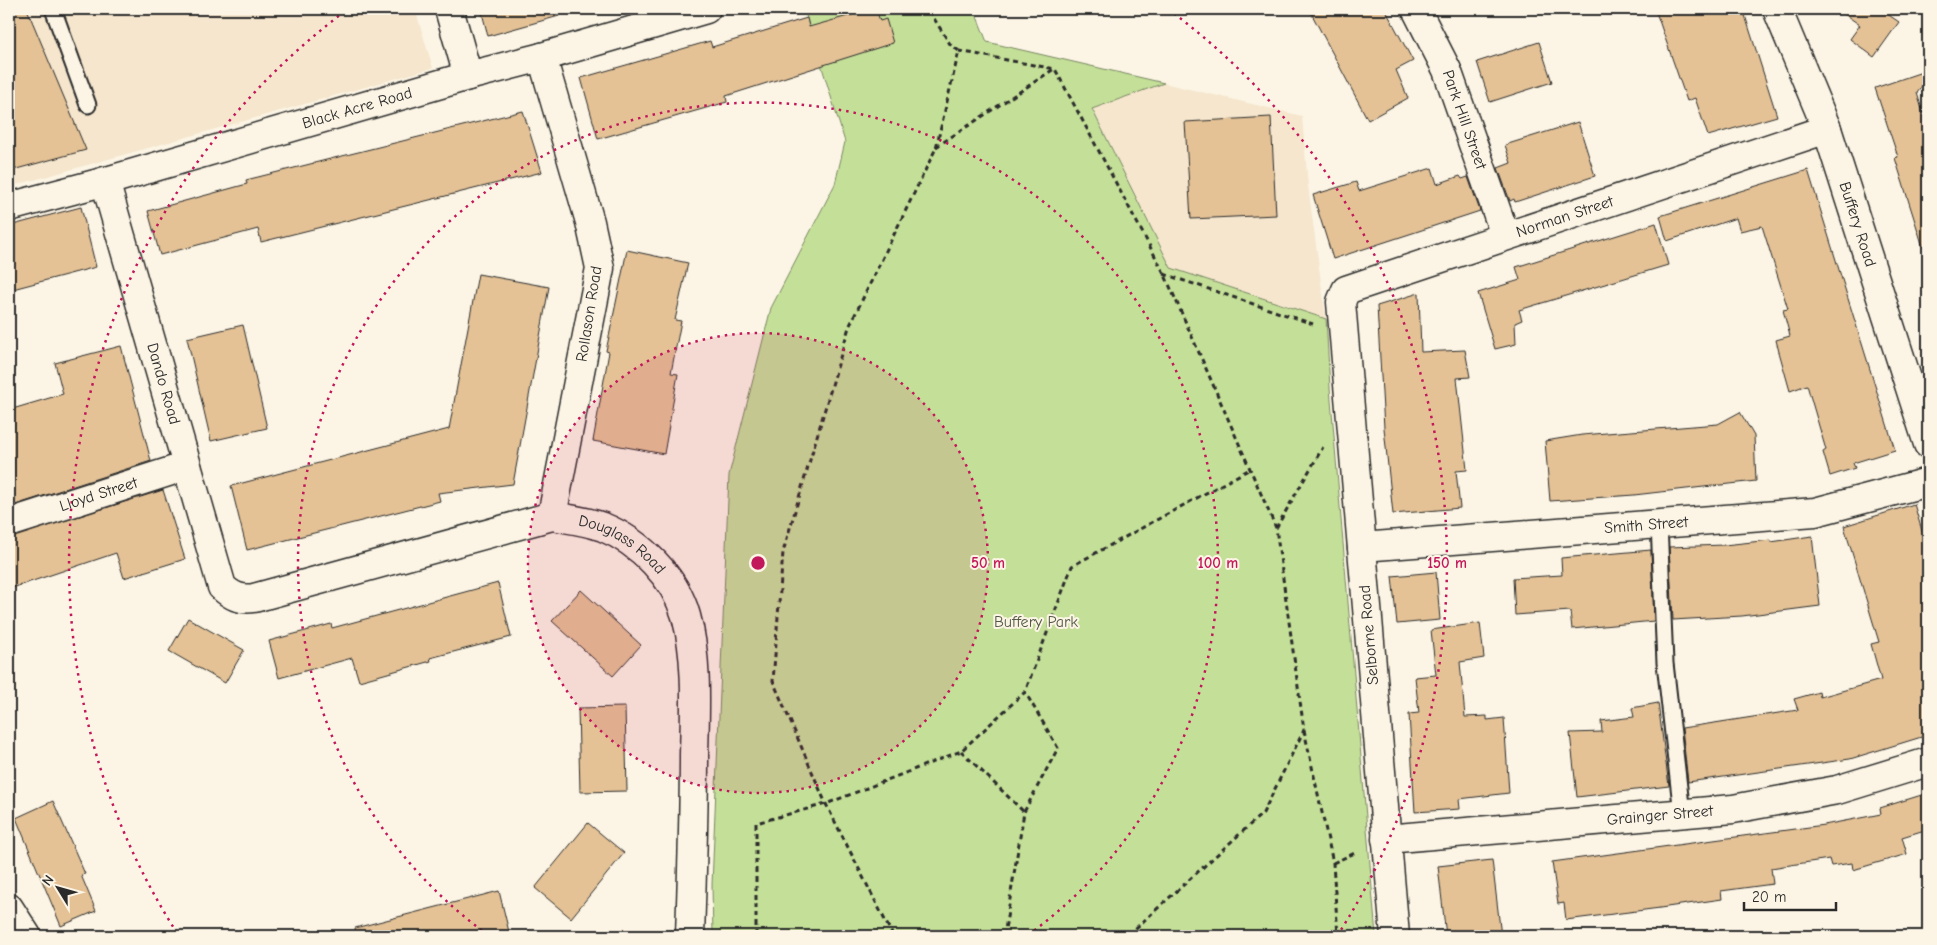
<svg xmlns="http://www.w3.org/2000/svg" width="1937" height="945" font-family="'Comic Neue',sans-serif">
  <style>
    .built { fill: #f5e6cd }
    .green { fill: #c4e098; stroke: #788662 }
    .building { fill: #e4c296; stroke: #2b2b2b }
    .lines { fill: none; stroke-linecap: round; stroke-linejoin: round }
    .lane-casing { stroke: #2b2b2b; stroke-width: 19 }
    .street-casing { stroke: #2b2b2b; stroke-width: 31 }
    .secondary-casing { stroke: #2b2b2b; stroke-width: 31 }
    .path { stroke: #2b2b2b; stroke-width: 3; stroke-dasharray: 5 4; stroke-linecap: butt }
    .lane { stroke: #fcf5e5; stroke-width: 15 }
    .street { stroke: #fcf5e5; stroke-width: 28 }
    .secondary { stroke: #fcf5e5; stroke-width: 28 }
    .ring { fill: none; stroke: #c2185b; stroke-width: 2.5; stroke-dasharray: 2.5 5 }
    .labels { text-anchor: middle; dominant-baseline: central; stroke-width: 4; stroke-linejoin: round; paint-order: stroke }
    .street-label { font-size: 16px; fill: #2b2b2b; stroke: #fcf5e5 }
    .park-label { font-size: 16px; fill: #515846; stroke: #fcf5e5 }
    .centre { fill: #c2185b; stroke: #fcf5e5; stroke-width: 2.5 }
    .ring-label { font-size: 15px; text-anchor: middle; font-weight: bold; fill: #c2185b; stroke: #fcf5e5; stroke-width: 4; stroke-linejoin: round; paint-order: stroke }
  </style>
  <rect width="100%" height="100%" fill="#fcf5e5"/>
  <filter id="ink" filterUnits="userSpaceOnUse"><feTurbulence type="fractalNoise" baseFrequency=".02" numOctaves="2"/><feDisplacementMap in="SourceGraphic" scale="10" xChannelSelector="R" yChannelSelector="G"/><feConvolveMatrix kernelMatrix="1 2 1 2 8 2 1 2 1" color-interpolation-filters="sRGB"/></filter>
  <g filter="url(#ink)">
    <g class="built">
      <path d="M9,9H415L433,68L9,187Z"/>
      <path d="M1164,83L1302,116L1308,186L1326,319L1171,268L1092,108Z"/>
    </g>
    <path class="green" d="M804,9H974L987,42L1164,83L1092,109L1171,268L1326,319L1330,388L1376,936H713L712,885L729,475L771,308L835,184L845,142Z"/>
    <g class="building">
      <path d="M9,9H27L86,150L9,171Z"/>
      <path d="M481,9H558L559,16L488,36Z"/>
      <path d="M873,9H876L880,21L886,19L893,43L726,96L727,102L598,139L581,78L710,41L712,47L807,18L809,27Z"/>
      <path d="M1309,9H1385L1413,61L1396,70L1408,98L1368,120Z"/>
      <path d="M1655,9H1743L1777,116L1708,136L1695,98L1687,101Z"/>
      <path d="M1837,9H1880L1899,22L1874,57L1850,39L1860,25Z"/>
      <path d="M1539,42L1552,82L1490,102L1477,62Z"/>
      <path d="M1928,70V78L1917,93L1928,129V246L1923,247L1895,158L1898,157L1875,88Z"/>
      <path d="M523,111L542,172L261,242L258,229L160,255L148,211L247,184L246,180Z"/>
      <path d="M1271,117L1276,215L1191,219L1185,122Z"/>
      <path d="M1578,122L1595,176L1515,202L1514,199L1510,201L1498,168L1511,163L1505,145Z"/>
      <path d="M1432,168L1437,184L1460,176L1462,179L1468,177L1480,211L1333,259L1313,195L1356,182L1359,191Z"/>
      <path d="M1808,170L1895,450L1853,463L1855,468L1830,476L1823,452L1826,450L1807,385L1790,391L1779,352L1776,340L1790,336L1783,310L1788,309L1762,226L1740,231L1736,218L1667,241L1660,216Z"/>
      <path d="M81,207L96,267L9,290V226Z"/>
      <path d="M1656,223L1668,265L1519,310L1522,320L1515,323L1516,344L1495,349L1478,293L1520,280L1516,267Z"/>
      <path d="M627,250L688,263L675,320L681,321L671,373L678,374L664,454L593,441L609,352L606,351Z"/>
      <path d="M478,274L549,287L513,484L438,493L440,501L247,550L231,486L449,429Z"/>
      <path d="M1419,293L1421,352L1465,350L1470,377L1457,378L1467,470L1456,471L1460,508L1393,514L1384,428L1377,306Z"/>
      <path d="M243,325L267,428L211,441L187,338Z"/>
      <path d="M121,346L151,461L9,507V410L63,394L55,363Z"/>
      <path d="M1740,412L1754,436L1756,481L1634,495L1550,501L1545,441L1582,435L1718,424Z"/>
      <path d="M163,490L185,559L124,578L116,553L9,589V538Z"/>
      <path d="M1914,504L1928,551V735L1850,759L1688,782L1682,728L1798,710L1794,699L1819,692L1820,697L1881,680L1871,644L1879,642L1844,526Z"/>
      <path d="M1812,536L1820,606L1742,616L1673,620L1669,547L1724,545L1771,540V542Z"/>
      <path d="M1651,550L1654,621L1572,629L1570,611L1515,615L1513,578L1562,575L1561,558Z"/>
      <path d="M1436,572L1440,620L1397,624L1392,576Z"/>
      <path d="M498,583L511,637L430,658L431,661L359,681L352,658L279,678L269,641L331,624L332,628Z"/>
      <path d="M581,590L641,645L613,676L552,621Z"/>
      <path d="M188,618L244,650L225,683L169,651Z"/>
      <path d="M1480,623L1484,658L1460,662L1465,717L1487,716V720L1504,718L1509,793L1459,799L1460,809L1415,812L1409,714L1419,713L1415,677L1436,675L1431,630Z"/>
      <path d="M1658,703L1669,786L1577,797L1570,733L1602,732L1601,721L1634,717L1632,708Z"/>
      <path d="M625,707L627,791L580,792L578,708Z"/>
      <path d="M1928,793V829L1902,837L1907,854L1853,870L1852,863L1831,866L1829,859L1771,868L1773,884L1721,891L1722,899L1660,908L1566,920L1564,903L1558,904L1552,862L1824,825L1881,814L1880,808Z"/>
      <path d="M53,801L85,874L81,875L96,911L61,926L16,818Z"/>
      <path d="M588,823L624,853L571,918L535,888Z"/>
      <path d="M1492,860L1501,936H1446L1438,866Z"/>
      <path d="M499,891L510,936H356L355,928Z"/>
    </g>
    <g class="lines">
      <defs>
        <g id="lane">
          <path d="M53,9L88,105"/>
          <path d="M1659,524L1665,663L1682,814"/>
        </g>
        <g id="street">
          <path id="s1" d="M1416,9L1447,70L1505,235"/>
          <path d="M542,57L590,222L600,268L552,516"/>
          <path id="s2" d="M105,181L222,587C232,596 240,600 254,598L552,516C569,519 587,521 603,527C640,542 675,577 686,616C698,658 695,711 694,755C694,815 692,876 690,936"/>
          <path id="s3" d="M9,207L110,180L468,76"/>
          <path id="s4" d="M9,523L187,466"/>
          <path id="s5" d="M1362,547L1815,512L1928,482"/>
          <path id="s6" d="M1386,839L1733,809L1837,790L1928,762"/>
          <path d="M9,908L27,936"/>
          <path id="s7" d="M1395,936L1341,302L1346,290L1827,129"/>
        </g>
        <g id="secondary">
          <path d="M449,9L468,76L542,57L706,9"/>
          <path id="s8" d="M1777,9L1827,129L1928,444"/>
        </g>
      </defs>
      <use href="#lane" class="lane-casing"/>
      <use href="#street" class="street-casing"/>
      <use href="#secondary" class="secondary-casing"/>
      <g class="path">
        <path d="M959,51L1055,69L1164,273L1276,528L1304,730L1263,813L1127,936"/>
        <path d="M936,147L1054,69"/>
        <path d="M1164,274L1313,324"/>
        <path d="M1276,528L1323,447"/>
        <path d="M1304,730L1333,863L1338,936"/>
        <path d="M961,751L1024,812"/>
        <path d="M1333,863L1357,852"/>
        <path d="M756,936V823L826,804L961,751L1025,692L1072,566L1250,469"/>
        <path d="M893,936L826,804L773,681L783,552L849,327L936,148L959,51L950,44L928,9"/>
        <path d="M1004,936L1024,812L1058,748L1025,692"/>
      </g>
      <use href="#lane" class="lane"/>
      <use href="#street" class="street"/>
      <use href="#secondary" class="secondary"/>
    </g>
  </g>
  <circle cx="758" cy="563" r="230" fill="#c2185b" fill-opacity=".12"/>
  <g class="ring">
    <circle cx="758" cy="563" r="230"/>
    <path d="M488 935A460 460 0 1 1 1028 935"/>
    <path d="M177 933A689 689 0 0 1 348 9M1168 9A689 689 0 0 1 1339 933"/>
  </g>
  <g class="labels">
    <g class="street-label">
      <text stroke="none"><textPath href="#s3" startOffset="362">Black Acre Road</textPath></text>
      <text stroke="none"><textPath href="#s1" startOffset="121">Park Hill Street</textPath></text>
      <text stroke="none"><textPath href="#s7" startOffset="880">Norman Street</textPath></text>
      <text stroke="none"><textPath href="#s8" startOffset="230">Buffery Road</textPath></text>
      <text transform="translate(589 314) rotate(-81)">Rollason Road</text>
      <text stroke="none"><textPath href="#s2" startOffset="211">Dando Road</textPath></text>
      <text stroke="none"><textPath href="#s4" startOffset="94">Lloyd Street</textPath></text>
      <text stroke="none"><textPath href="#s5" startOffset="285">Smith Street</textPath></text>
      <text stroke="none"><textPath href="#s2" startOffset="844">Douglass Road</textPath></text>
      <text transform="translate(1369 635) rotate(-95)">Selborne Road</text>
      <text stroke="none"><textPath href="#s6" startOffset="275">Grainger Street</textPath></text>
    </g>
    <g class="park-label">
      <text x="1036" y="622">Buffery Park</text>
    </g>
  </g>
  <circle cx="758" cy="563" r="8" class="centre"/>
  <g class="ring-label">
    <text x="988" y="568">50 m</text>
    <text x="1218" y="568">100 m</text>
    <text x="1447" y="568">150 m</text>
  </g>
  <rect width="1937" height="945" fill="none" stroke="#fcf5e5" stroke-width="30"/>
  <rect x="15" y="15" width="1907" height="915" fill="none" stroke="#2b2b2b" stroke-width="2" filter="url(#ink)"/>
  <g transform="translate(58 888) rotate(307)" stroke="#fcf5e5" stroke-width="4" paint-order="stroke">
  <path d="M0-4L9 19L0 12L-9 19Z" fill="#2b2b2b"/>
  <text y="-8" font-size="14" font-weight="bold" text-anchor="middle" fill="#2b2b2b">N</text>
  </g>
  <path d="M1744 902v8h92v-8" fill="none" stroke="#2b2b2b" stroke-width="2.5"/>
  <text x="1752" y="902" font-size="15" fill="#2b2b2b" stroke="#fcf5e5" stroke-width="4" paint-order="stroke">20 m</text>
</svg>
